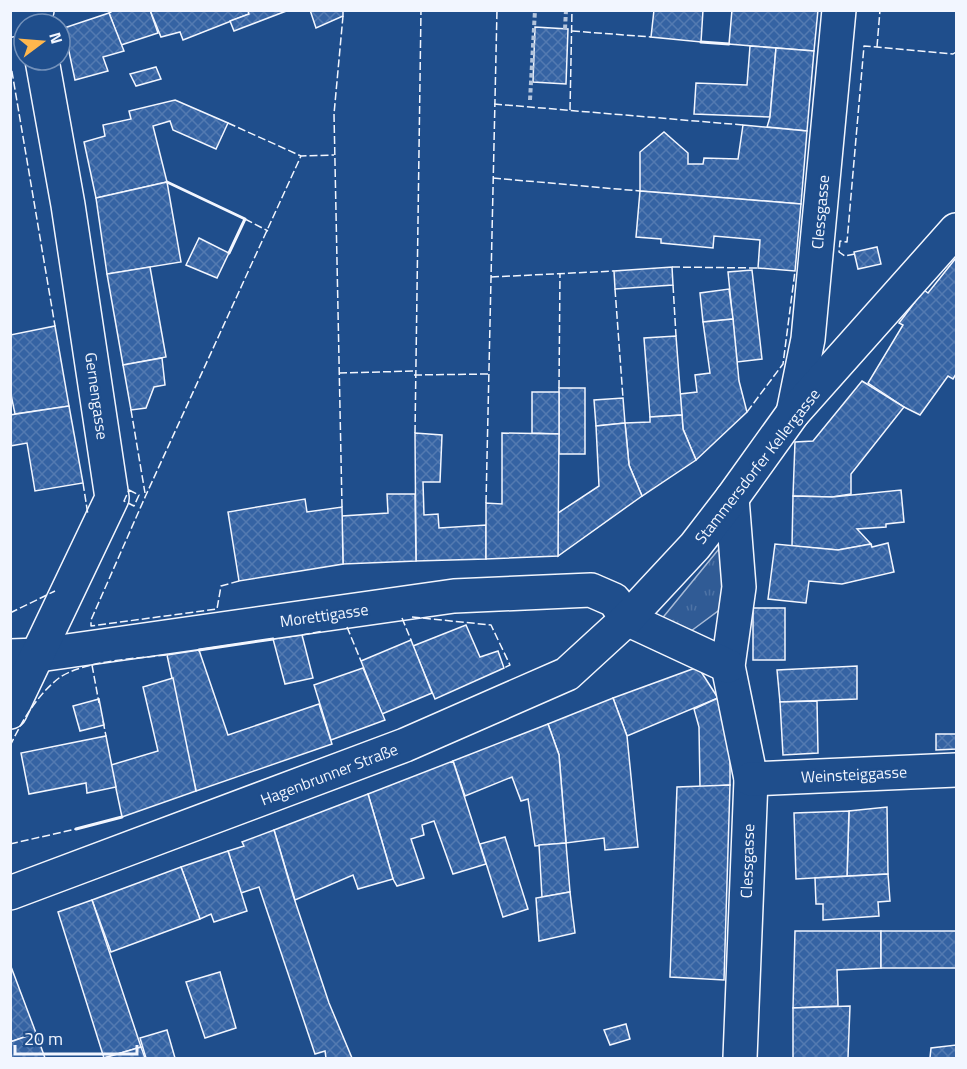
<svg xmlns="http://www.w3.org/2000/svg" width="967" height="1069" font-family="'Titillium Web',sans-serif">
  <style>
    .grass { fill: url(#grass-tufts); stroke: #a8bbd7; stroke-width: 1.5 }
    .building { fill: url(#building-cross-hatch); stroke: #f2f6ff; stroke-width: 1.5 }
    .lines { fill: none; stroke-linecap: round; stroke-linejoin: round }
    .minor-casing { stroke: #f2f6ff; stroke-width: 36 }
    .tertiary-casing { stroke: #f2f6ff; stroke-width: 36 }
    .path { stroke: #b3c4dc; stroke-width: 4; stroke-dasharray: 4.5 3; stroke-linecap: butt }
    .minor { stroke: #1f4e8c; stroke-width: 33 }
    .tertiary { stroke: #1f4e8c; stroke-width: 33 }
    .fence { stroke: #f2f6ff; stroke-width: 1.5; stroke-dasharray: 8 3; stroke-linecap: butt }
    .wall { stroke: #f2f6ff; stroke-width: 3 }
    .labels { text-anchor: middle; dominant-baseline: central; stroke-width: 4.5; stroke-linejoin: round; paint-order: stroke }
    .street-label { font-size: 16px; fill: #f2f6ff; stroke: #1f4e8c }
  </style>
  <defs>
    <pattern id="grass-tufts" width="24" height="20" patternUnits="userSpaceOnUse" patternTransform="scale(1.5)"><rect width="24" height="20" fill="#305b95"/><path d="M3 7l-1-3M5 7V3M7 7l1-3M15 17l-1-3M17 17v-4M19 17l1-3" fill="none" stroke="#4e73a5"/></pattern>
    <pattern id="building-cross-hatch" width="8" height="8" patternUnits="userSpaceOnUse" patternTransform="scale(1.5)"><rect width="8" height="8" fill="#3563a3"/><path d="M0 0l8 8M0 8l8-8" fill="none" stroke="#537ab1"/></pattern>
  </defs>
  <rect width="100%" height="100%" fill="#1f4e8c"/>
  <path class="grass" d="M723,544H729L722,608L687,634L660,621Z"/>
  <g class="building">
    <path d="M114,10H150L158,33L121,45L109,13Z"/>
    <path d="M150,10H248L249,14L183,40L180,32L161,37Z"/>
    <path d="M248,10H289L234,31L230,21L249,14Z"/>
    <path d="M310,10H343V16L316,28Z"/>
    <path d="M654,10H703L701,42L651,37Z"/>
    <path d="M732,10H818L814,51L729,44Z"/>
    <path d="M109,13L124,51L103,57L108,71L75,80L64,28Z"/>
    <path d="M535,27L568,29L566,84L533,82Z"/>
    <path d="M750,46L776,48L770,117L694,114L696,83L747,85Z"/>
    <path d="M776,48L814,51L807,131L767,127L770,117Z"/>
    <path d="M156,67L161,79L136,86L130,74Z"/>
    <path d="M175,100L228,123L216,149L173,130L170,121L153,126L167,182L96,198L84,142L105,136L103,125L131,119L129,111Z"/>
    <path d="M743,125L807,131L801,204L640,191V152L664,132L688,153V164H703L704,158L738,159Z"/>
    <path d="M167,182L181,262L107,274L96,198Z"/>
    <path d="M640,191L801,204L795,271L758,268L760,240L714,236L713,248L661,243V239L636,237Z"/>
    <path d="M199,238L229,253L217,278L186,265Z"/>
    <path d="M877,247L881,264L858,269L854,252Z"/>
    <path d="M956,258V374L953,379L948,376L920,415L904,407L868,383L903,325L899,323L924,290L928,293Z"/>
    <path d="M150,267L166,357L123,365L107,274Z"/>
    <path d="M672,267L673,285L615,289L614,271Z"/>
    <path d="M752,270L762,359L737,362L728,272Z"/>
    <path d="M729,289L733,319L703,322L700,293Z"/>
    <path d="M733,319L739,381L747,412L696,460L683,429L680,394L697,392L695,375L710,373L703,322Z"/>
    <path d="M55,326L69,406L15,414L10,390V335Z"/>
    <path d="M676,336L682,415L650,417L644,338Z"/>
    <path d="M162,358L165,385L154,387L146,408L131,410L123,365Z"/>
    <path d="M862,381L904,407L851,474V494L832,497L793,496L795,442L813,441Z"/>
    <rect x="559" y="388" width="26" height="66"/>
    <path d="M532,392H559V434L532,433Z"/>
    <path d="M623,398L625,423L596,426L594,400Z"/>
    <path d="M69,406L83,483L35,491L27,443L10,446V415Z"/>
    <path d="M682,415L683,429L696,460L642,496L629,465L625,423L650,422V417Z"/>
    <path d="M625,423L629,465L642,496L558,556V513L599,486L596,426Z"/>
    <path d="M415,433L442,435L440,482H423L424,515L438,514L439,528L486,525V559L416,561Z"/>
    <path d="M502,433L559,434L558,556L486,559V503L502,504Z"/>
    <path d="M901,490L904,522L886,524V527L857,529L871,544L838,550L792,546L793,496L832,497Z"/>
    <path d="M387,494H415L416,561L343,564L342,516L388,513Z"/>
    <path d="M305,499L307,512L342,507L343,564L239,581L228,512Z"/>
    <path d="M888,543L894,572L842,584L809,581L806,603L768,599L775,544L838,550L871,544L872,547Z"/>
    <rect x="753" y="608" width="32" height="52"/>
    <path d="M466,625L480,657L498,651L504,668L435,699L413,646Z"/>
    <path d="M302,635L313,678L285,684L273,639Z"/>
    <path d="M411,640L432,693L382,714L361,661Z"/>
    <path d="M199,650L228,735L319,704L332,744L196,791L167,655Z"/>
    <path d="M857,666V699L780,702L777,670Z"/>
    <path d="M698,667L718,698L627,736L613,698Z"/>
    <path d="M363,668L385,720L331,740L314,685Z"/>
    <path d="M173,678L196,791L122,817L111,765L158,751L143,687Z"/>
    <path d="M613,698L627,736L638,847L605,850L604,838L566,843L559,755L548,724Z"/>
    <path d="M718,698L730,724V785L700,787L699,727L694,709Z"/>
    <path d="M99,699L104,725L80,731L73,706Z"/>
    <path d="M817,701L818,753L783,755L780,702Z"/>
    <path d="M548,724L559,755L566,843L535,846L528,799L521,801L512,777L465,796L453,761Z"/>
    <path d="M936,734H956V749L936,750Z"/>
    <path d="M106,736L116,787L87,793L86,783L29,794L21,753Z"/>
    <path d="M453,761L486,864L453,874L434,821L422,825L424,835L411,839L424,878L397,886L393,879L368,794Z"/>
    <path d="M730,785L724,980L670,977L677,787Z"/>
    <path d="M368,794L393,879L358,889L353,875L295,900L274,830Z"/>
    <path d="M887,807L888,874L847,876L849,811Z"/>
    <path d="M849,811L847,876L796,879L794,813Z"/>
    <path d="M274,830L293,895L329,1003L352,1058H326L325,1051L315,1054L259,887L241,893L228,851L244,846L242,842Z"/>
    <path d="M505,837L528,909L503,917L480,844Z"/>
    <path d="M566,843L570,892L542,897L539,845Z"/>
    <path d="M228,851L247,911L214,922L211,914L200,919L181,867Z"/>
    <path d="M181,867L200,919L111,952L92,900Z"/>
    <path d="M888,874L890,901L878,902L879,916L823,920V904H816L815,878Z"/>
    <path d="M570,892L575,933L539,941L536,898Z"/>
    <path d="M92,900L141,1047L104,1058L58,912Z"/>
    <path d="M795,931H881V968L837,970L838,1006L793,1008Z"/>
    <rect x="881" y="931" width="75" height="37"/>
    <path d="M10,964L36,1033L10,1042Z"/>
    <path d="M220,972L236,1028L205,1038L186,982Z"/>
    <path d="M850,1006L848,1058H793V1008Z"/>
    <path d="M626,1024L630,1039L610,1045L604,1030Z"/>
    <path d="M167,1030L175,1058H146L140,1038Z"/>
    <path d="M36,1033L45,1058H10V1042Z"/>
    <path d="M956,1045V1058H930L931,1048Z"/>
    <path d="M141,1047L145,1058H104Z"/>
  </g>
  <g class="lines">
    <defs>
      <g id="minor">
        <path d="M10,20L37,10"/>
        <path d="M793,413L808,339L839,10"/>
        <path d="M732,498L739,587L728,666L751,779L740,1058"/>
        <path d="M10,656L39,655L454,596L591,590L614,600L627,619L728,666"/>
        <path d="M10,712L112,498L68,205L42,60"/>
        <path d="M751,779L956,770"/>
      </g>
      <path id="tertiary" d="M10,893L405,745L567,674L627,619L695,546L732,498L793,413L956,230"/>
    </defs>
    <use href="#minor" class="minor-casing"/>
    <use href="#tertiary" class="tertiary-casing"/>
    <g class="path">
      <path d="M565,29L566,10"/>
      <path d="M530,100L535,10"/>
    </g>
    <use href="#minor" class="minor"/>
    <use href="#tertiary" class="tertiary"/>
    <g class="fence">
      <path d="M572,31L651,37"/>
      <path d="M877,47L880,10"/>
      <path d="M10,60L55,326"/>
      <path d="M494,104L743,125"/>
      <path d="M570,110L572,10"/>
      <path d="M228,123L301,156"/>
      <path d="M493,178L640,191"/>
      <path d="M245,219L268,231"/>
      <path d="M855,254L845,256L839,252L840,241L847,242L864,46L953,54L956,52"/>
      <path d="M672,267L758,268"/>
      <path d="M491,277L614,271"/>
      <path d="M673,285L676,336"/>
      <path d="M615,289L623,398"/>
      <path d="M339,373L415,371"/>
      <path d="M414,375L488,374"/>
      <path d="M559,388L560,273"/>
      <path d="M131,410L145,493"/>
      <path d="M747,412L783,364L795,271"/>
      <path d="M415,433L421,10"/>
      <path d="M83,483L88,515"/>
      <path d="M129,490L139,495L134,506L124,501Z"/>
      <path d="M486,503L497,10"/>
      <path d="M342,507L334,114L343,16"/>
      <path d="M239,581L221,586L217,609L91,626V620L146,495L301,156L334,155"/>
      <path d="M10,613L55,591"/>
      <path d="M412,617L491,625L510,665L504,668"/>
      <path d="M402,618L411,640"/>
      <path d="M347,627L361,661"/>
      <path d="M302,635L323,631"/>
      <path d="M92,665L99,703"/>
      <path d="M103,721L106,736"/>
      <path d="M10,746C22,721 37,695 59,678C82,661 139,658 167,655"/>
      <path d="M10,844L76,829"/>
    </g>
    <g class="wall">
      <path d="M701,42L729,44"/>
      <path d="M167,182L245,219L229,253"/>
      <path d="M199,650L273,639"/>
      <path d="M76,829L122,817"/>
    </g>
  </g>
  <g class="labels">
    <g class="street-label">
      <text transform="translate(820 212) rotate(-85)">Clessgasse</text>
      <text transform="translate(97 396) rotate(82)">Gernengasse</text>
      <text transform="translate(757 466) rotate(-52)">Stammersdorfer Kellergasse</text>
      <text transform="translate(324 615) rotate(-8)">Morettigasse</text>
      <text transform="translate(329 774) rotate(-21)">Hagenbrunner Straße</text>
      <text transform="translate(854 774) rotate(-3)">Weinsteiggasse</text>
      <text transform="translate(747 861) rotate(-88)">Clessgasse</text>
    </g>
  </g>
  <rect width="967" height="1069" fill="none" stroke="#f2f6ff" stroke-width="24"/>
  <g transform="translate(42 42) rotate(74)"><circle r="28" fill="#1f4e8c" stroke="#7391ba" stroke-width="1.5"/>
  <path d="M0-4.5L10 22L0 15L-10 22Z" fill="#ffb74d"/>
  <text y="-9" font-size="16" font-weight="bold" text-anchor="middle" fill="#f2f6ff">N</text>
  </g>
  <path d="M15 1045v9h122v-9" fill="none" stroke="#f2f6ff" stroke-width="3"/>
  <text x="24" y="1045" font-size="18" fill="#f2f6ff" stroke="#1f4e8c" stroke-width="4.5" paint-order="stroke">20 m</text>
</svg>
